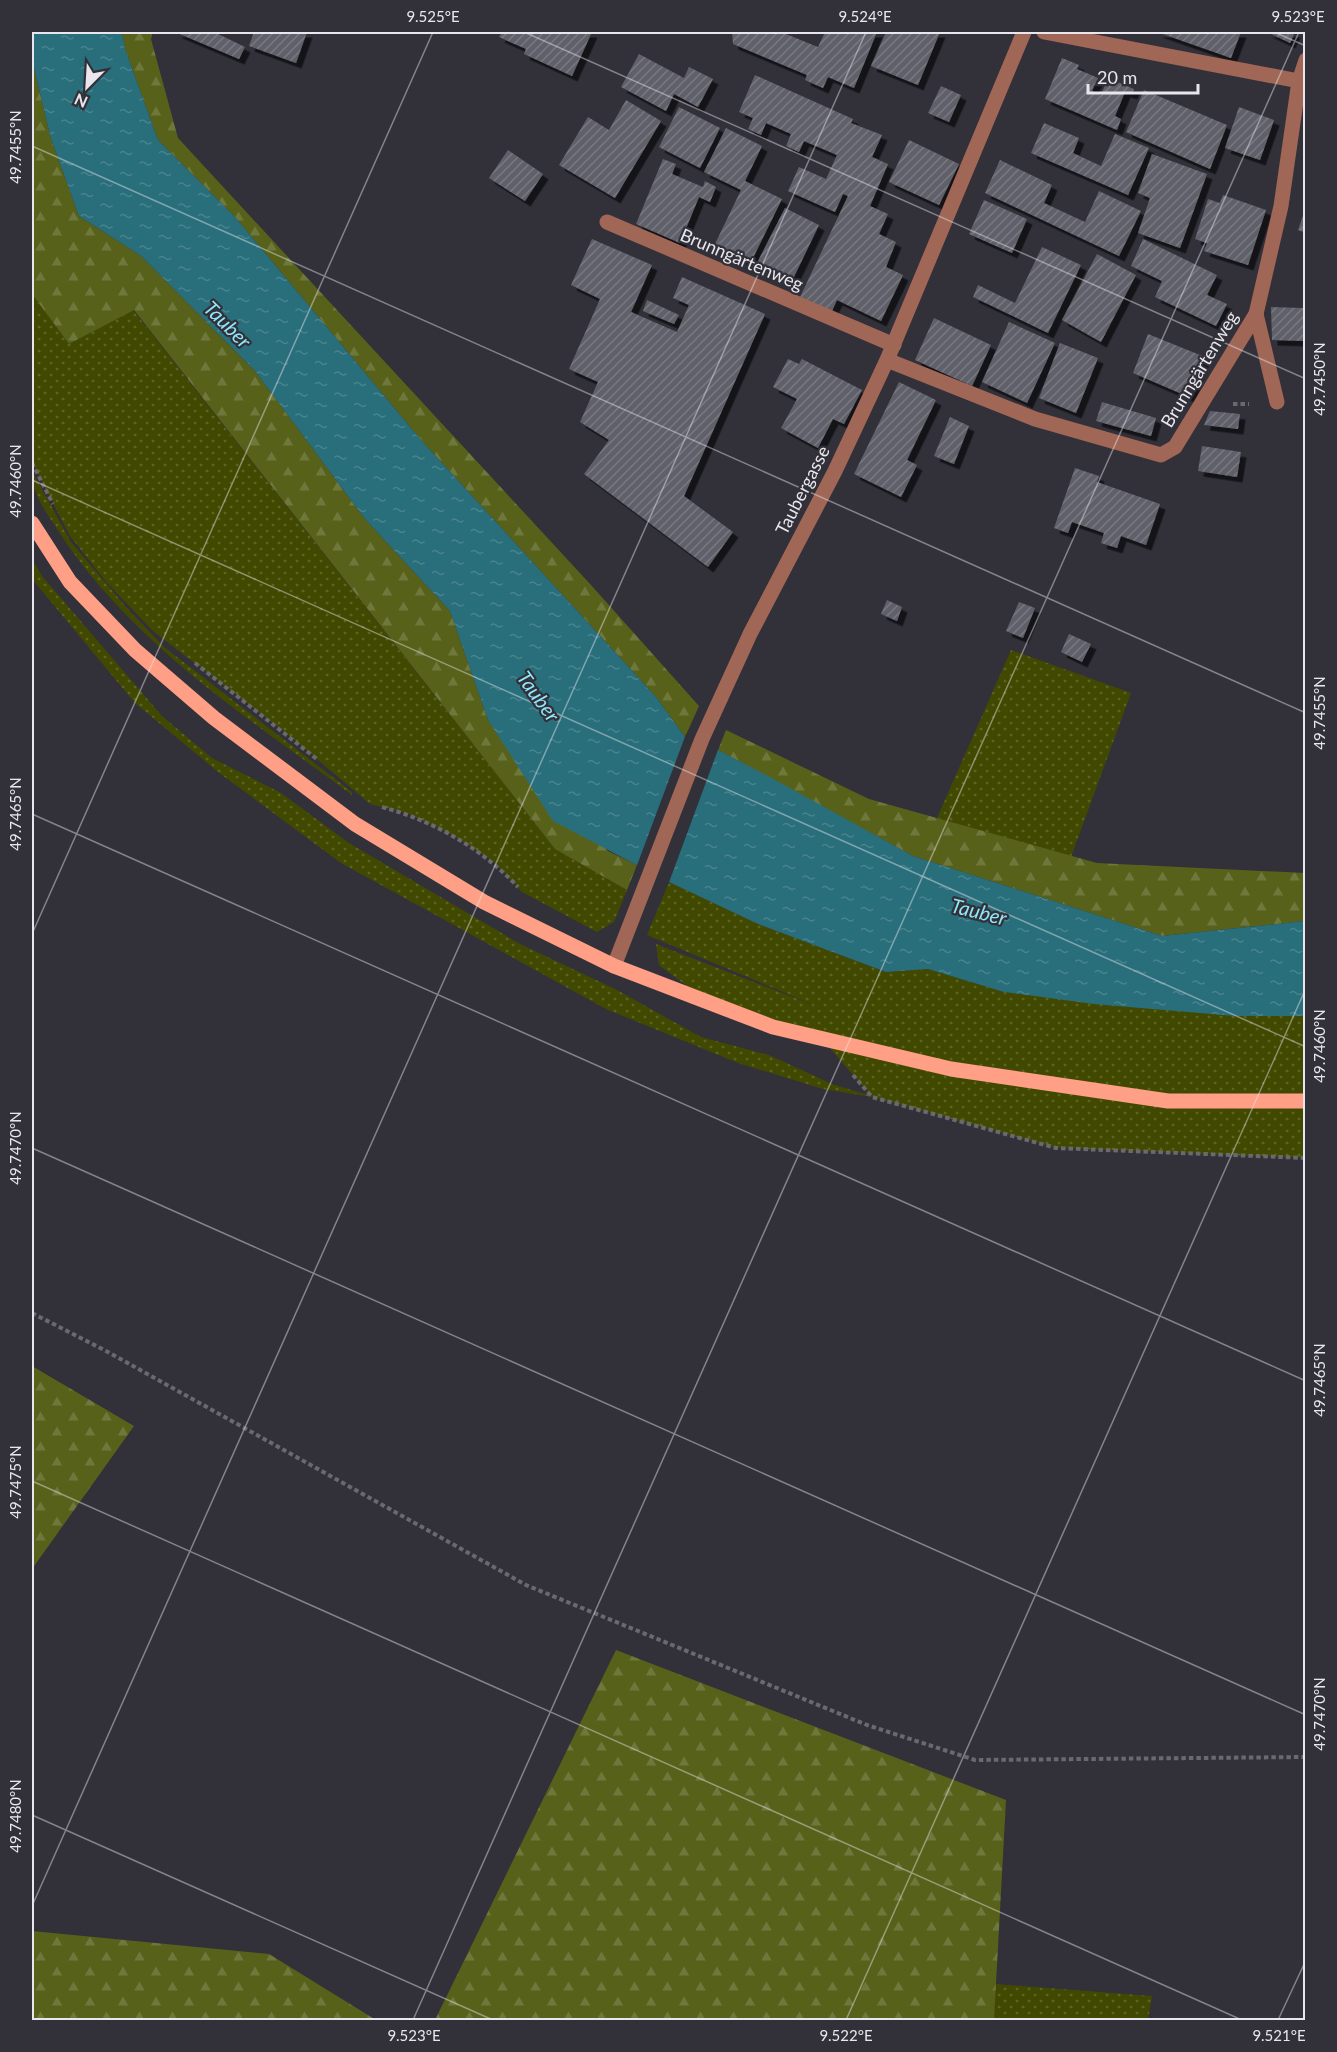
<svg xmlns="http://www.w3.org/2000/svg" width="1337" height="2052" font-family="Lato,sans-serif">
  <style>
    .grass { fill: url(#grass-dots) }
    .forest { fill: url(#forest-firs) }
    .water { fill: url(#water-ripples) }
    .pier { fill: #323039 }
    .building { fill: url(#building-hatch); filter: url(#shadow) }
    .lines { fill: none; stroke-linecap: round; stroke-linejoin: round }
    .path { stroke: #6a6870; stroke-width: 4; stroke-dasharray: 4.5 3; stroke-linecap: butt }
    .minor { stroke: #a06656; stroke-width: 15 }
    .major { stroke: #ff9f86; stroke-width: 15 }
    .ticks { fill: none; stroke: #e9e7ed; stroke-width: 1.5; stroke-opacity: 0.45 }
    .labels { text-anchor: middle; dominant-baseline: central; stroke-width: 4.5; stroke-linejoin: round; paint-order: stroke }
    .street-label { font-size: 18px; fill: #e9e7ed; stroke: #323039 }
    .water-label { font-size: 20px; font-style: italic; fill: #8fe7fa; stroke: #323039 }
    .neatline { fill: none; stroke: #e9e7ed; stroke-width: 2 }
    .ticks-label { font-size: 15px; text-anchor: middle; fill: #e9e7ed }
  </style>
  <defs>
    <pattern id="grass-dots" width="8" height="8" patternUnits="userSpaceOnUse" patternTransform="scale(1.5)"><rect width="8" height="8" fill="#414901"/><path d="M2 2h.1M6 6h.1" fill="none" stroke="#5c6326" stroke-width="1.8" stroke-linecap="round"/></pattern>
    <pattern id="forest-firs" width="22" height="20" patternUnits="userSpaceOnUse" patternTransform="scale(1.5)"><rect width="22" height="20" fill="#57611a"/><path d="M5 1l3.5 6h-7zM16 11l3.5 6h-7z" fill="#6f783c"/></pattern>
    <pattern id="water-ripples" width="26" height="14" patternUnits="userSpaceOnUse" patternTransform="scale(1.5)"><rect width="26" height="14" fill="#296e7b"/><path d="M2 4q2-2 4 0t4 0M15 11q2-2 4 0t4 0" fill="none" stroke="#48838e"/></pattern>
    <pattern id="building-hatch" width="6" height="6" patternUnits="userSpaceOnUse" patternTransform="scale(1.5)"><rect width="6" height="6" fill="#61616b"/><path d="M-1 1l2-2M0 6l6-6M5 7l2-2" fill="none" stroke="#787880"/></pattern>
    <filter id="shadow"><feDropShadow dx="5.5" dy="5.5" stdDeviation="0" flood-color="#0009"/></filter>
  </defs>
  <rect width="100%" height="100%" fill="#323039"/>
  <g class="grass">
    <path d="M32,294L69,344L133,310L555,849L627,890L614,922L597,932L522,892L493,861L452,835L409,814L370,804L286,733L154,632L107,583L70,536L32,463Z"/>
    <path d="M32,471L71,542L126,607L164,647L352,792V795C247,717 132,644 59,532C47,513 31,494 32,471Z"/>
    <path d="M32,559L42,576L162,716L212,758L281,793L349,843L520,944L617,990L701,1037L769,1055L832,1084L871,1096L823,1040L716,1008L659,965L656,944L821,1008L647,935L669,882L758,924L886,972L928,969L1004,992L1235,1016H1305V1158L1056,1148L872,1097L823,1089L738,1063L606,1009L341,863L218,772L135,703L32,579Z"/>
    <path d="M1011,650L1131,693L1071,857L937,818Z"/>
    <path d="M995,1984L1152,1996L1148,2020H994Z"/>
  </g>
  <g class="forest">
    <path d="M122,32H153L151,39L178,138L591,585L699,706L685,737L656,697L421,440L235,217L158,140L125,49Z"/>
    <path d="M32,60L51,139L79,216L141,256L255,371L365,519L450,611L488,720L608,851L637,865L627,890L555,849L134,310L69,344L32,294Z"/>
    <path d="M726,730L869,799L1097,863L1305,873V921L1162,936L913,856L718,750Z"/>
    <path d="M32,1366L134,1426L32,1569Z"/>
    <path d="M616,1650L1006,1800L994,2020H435Z"/>
    <path d="M32,1931L269,1954L376,2020H32Z"/>
  </g>
  <path class="water" d="M32,32H122L125,49L158,140L235,217L421,440L656,697L685,737L718,750L768,776L913,856L1162,936L1305,921V1016H1235L1094,1004L1004,992L928,969L886,972L758,924L669,882L553,821L488,720L450,611L365,519L255,371L141,256L79,216L51,139L32,60Z"/>
  <path class="pier" d="M686,734L719,747L668,885L636,868Z"/>
  <g class="building">
    <path d="M175,32H214L245,47L239,59Z"/>
    <path d="M254,32H307L296,63L249,46Z"/>
    <path d="M502,32H592L572,76L524,54L526,49L499,37Z"/>
    <path d="M732,32H781L818,47L825,32H877L854,88L828,77L823,88L805,80L807,75L733,44Z"/>
    <path d="M886,32H940L918,85L871,66Z"/>
    <path d="M1157,32H1241L1231,58Z"/>
    <path d="M1267,32H1295L1290,43Z"/>
    <path d="M639,54L684,78L689,67L713,79L698,107L674,94L666,111L621,87Z"/>
    <path d="M1062,58L1079,65L1077,69L1098,78L1092,91L1101,95L1108,78L1134,89L1132,94L1125,92L1115,116L1121,119L1117,130L1045,99Z"/>
    <path d="M755,75L853,119L851,123L882,135L872,157L888,164L870,206L888,214L879,234L896,242L886,267L903,275L881,321L837,300L832,311L800,297L848,196L843,194L835,212L788,191L799,167L826,179L837,155L804,141L799,152L786,146L791,134L766,123L761,135L748,129L753,118L739,112Z"/>
    <path d="M941,86L961,95L949,122L928,113Z"/>
    <path d="M1144,90L1227,125L1210,169L1126,132Z"/>
    <path d="M626,100L661,121L615,198L559,165L588,117L609,130Z"/>
    <path d="M679,107L720,128L700,168L659,147Z"/>
    <path d="M1239,107L1274,120L1260,160L1225,148Z"/>
    <path d="M1044,123L1079,138L1073,153L1101,166L1115,134L1149,148L1128,195L1031,153Z"/>
    <path d="M726,128L762,146L745,181L782,199L750,264L714,246L741,190L704,172Z"/>
    <path d="M909,140L959,164L939,205L889,182Z"/>
    <path d="M508,150L543,174L525,201L489,178Z"/>
    <path d="M1152,154L1207,174L1180,248L1138,233L1150,198L1138,193Z"/>
    <path d="M663,159L676,164L672,174L703,187L705,181L716,187L710,202L699,197L680,243L636,224Z"/>
    <path d="M1000,160L1052,185L1044,203L1085,222L1099,191L1141,211L1119,256L985,193Z"/>
    <path d="M1223,195L1266,210L1248,265L1204,251L1207,243L1195,239L1208,199L1220,203Z"/>
    <path d="M984,200L1027,219L1012,253L969,234Z"/>
    <path d="M785,208L819,225L791,283L756,265Z"/>
    <path d="M1305,210H1306V233L1298,230Z"/>
    <path d="M592,239L652,265L631,312L677,332L689,305L673,298L682,277L765,314L684,496L733,532L708,567L584,474L609,440L580,422L598,382L569,369L600,299L571,285Z"/>
    <path d="M1143,239L1217,275L1207,295L1227,304L1216,326L1155,297L1162,281L1131,266Z"/>
    <path d="M1042,247L1081,265L1048,333L973,297L978,285L1015,303Z"/>
    <path d="M1097,254L1136,275L1101,342L1062,320Z"/>
    <path d="M647,300L679,315L674,324L643,311Z"/>
    <path d="M1271,307L1303,308V341L1272,340Z"/>
    <path d="M934,318L991,345L972,386L915,360Z"/>
    <path d="M1009,322L1055,343L1027,403L982,382Z"/>
    <path d="M1148,334L1205,357L1189,397L1133,373Z"/>
    <path d="M1060,343L1098,358L1076,413L1039,398Z"/>
    <path d="M788,359L799,364L802,359L862,390L844,424L833,419L818,448L781,428L797,399L773,387Z"/>
    <path d="M899,382L936,400L907,460L917,465L901,497L854,474Z"/>
    <path d="M1102,402L1156,418L1151,436L1096,421Z"/>
    <path d="M1210,411L1240,414L1238,429L1204,425Z"/>
    <path d="M950,417L969,426L954,464L934,456Z"/>
    <path d="M1202,446L1241,452L1237,477L1198,471Z"/>
    <path d="M1075,468L1099,476L1097,482L1160,504L1146,545L1121,536L1117,548L1101,543L1104,533L1072,522L1068,533L1054,528Z"/>
    <path d="M887,600L902,607L897,621L881,614Z"/>
    <path d="M1019,602L1035,608L1023,638L1006,631Z"/>
    <path d="M1069,634L1091,644L1082,662L1061,652Z"/>
  </g>
  <g class="lines">
    <g class="path">
      <path d="M1233,404H1249"/>
      <path d="M32,463L53,504"/>
      <path d="M195,663L318,760"/>
      <path d="M382,807C434,821 481,848 518,887"/>
      <path d="M853,1075L872,1097L1056,1148L1306,1158"/>
      <path d="M32,1313L108,1352L526,1585L867,1725L975,1760L1306,1757"/>
    </g>
    <g class="minor">
      <path d="M1044,32L1299,81"/>
      <path d="M607,222L894,345"/>
      <path d="M1256,314L1277,402"/>
      <path d="M887,360L1035,419L1161,455L1175,447L1256,314L1281,206L1299,81L1306,60"/>
      <path d="M614,966L702,739L750,634L835,471L887,360L1024,32"/>
    </g>
    <path class="major" d="M32,523L70,582L135,650L214,718L355,824L484,902L614,966L773,1027L951,1069L1168,1101H1306"/>
  </g>
  <path class="ticks" d="M524,32L1306,379M1274,32L1306,46M32,146L1306,713M32,480L1306,1047M32,814L1306,1381M32,934L433,32M32,1148L1306,1715M32,1481L1242,2020M32,1815L493,2020M32,1906L866,32M413,2020L1299,32M846,2020L1306,988M1278,2020L1306,1960"/>
  <g class="labels">
    <g class="street-label">
      <text transform="translate(742 259) rotate(23)">Brunngärtenweg</text>
      <text transform="translate(1199 369) rotate(-59)">Brunngärtenweg</text>
      <text transform="translate(802 490) rotate(-63)">Taubergasse</text>
    </g>
    <g class="water-label">
      <text transform="translate(228 324) rotate(45)">Tauber</text>
      <text transform="translate(539 696) rotate(54)">Tauber</text>
      <text transform="translate(979 911) rotate(14)">Tauber</text>
    </g>
  </g>
  <rect width="1337" height="2052" fill="none" stroke="#323039" stroke-width="66"/>
  <g transform="translate(87 87) rotate(204)" stroke="#323039" stroke-width="4.5" paint-order="stroke">
  <path d="M0-4.5L10 22L0 15L-10 22Z" fill="#e9e7ed"/>
  <text y="-9" font-size="16" font-weight="bold" text-anchor="middle" fill="#e9e7ed">N</text>
  </g>
  <path d="M1088 84v9h110v-9" fill="none" stroke="#e9e7ed" stroke-width="3"/>
  <text x="1097" y="84" font-size="18" fill="#e9e7ed" stroke="#323039" stroke-width="4.5" paint-order="stroke">20 m</text>
  <rect x="33" y="33" width="1271" height="1986" class="neatline"/>
  <g class="ticks-label">
    <text x="433" y="22">9.525°E</text>
    <text x="865" y="22">9.524°E</text>
    <text x="1298" y="22">9.523°E</text>
    <text transform="translate(16 147) rotate(-90)" y="5">49.7455°N</text>
    <text transform="translate(1320 379) rotate(-90)" y="5">49.7450°N</text>
    <text transform="translate(16 481) rotate(-90)" y="5">49.7460°N</text>
    <text transform="translate(1320 713) rotate(-90)" y="5">49.7455°N</text>
    <text transform="translate(16 814) rotate(-90)" y="5">49.7465°N</text>
    <text transform="translate(1320 1046) rotate(-90)" y="5">49.7460°N</text>
    <text transform="translate(16 1148) rotate(-90)" y="5">49.7470°N</text>
    <text transform="translate(1320 1380) rotate(-90)" y="5">49.7465°N</text>
    <text transform="translate(16 1482) rotate(-90)" y="5">49.7475°N</text>
    <text transform="translate(1320 1714) rotate(-90)" y="5">49.7470°N</text>
    <text transform="translate(16 1816) rotate(-90)" y="5">49.7480°N</text>
    <text x="414" y="2041">9.523°E</text>
    <text x="846" y="2041">9.522°E</text>
    <text x="1279" y="2041">9.521°E</text>
  </g>
</svg>
